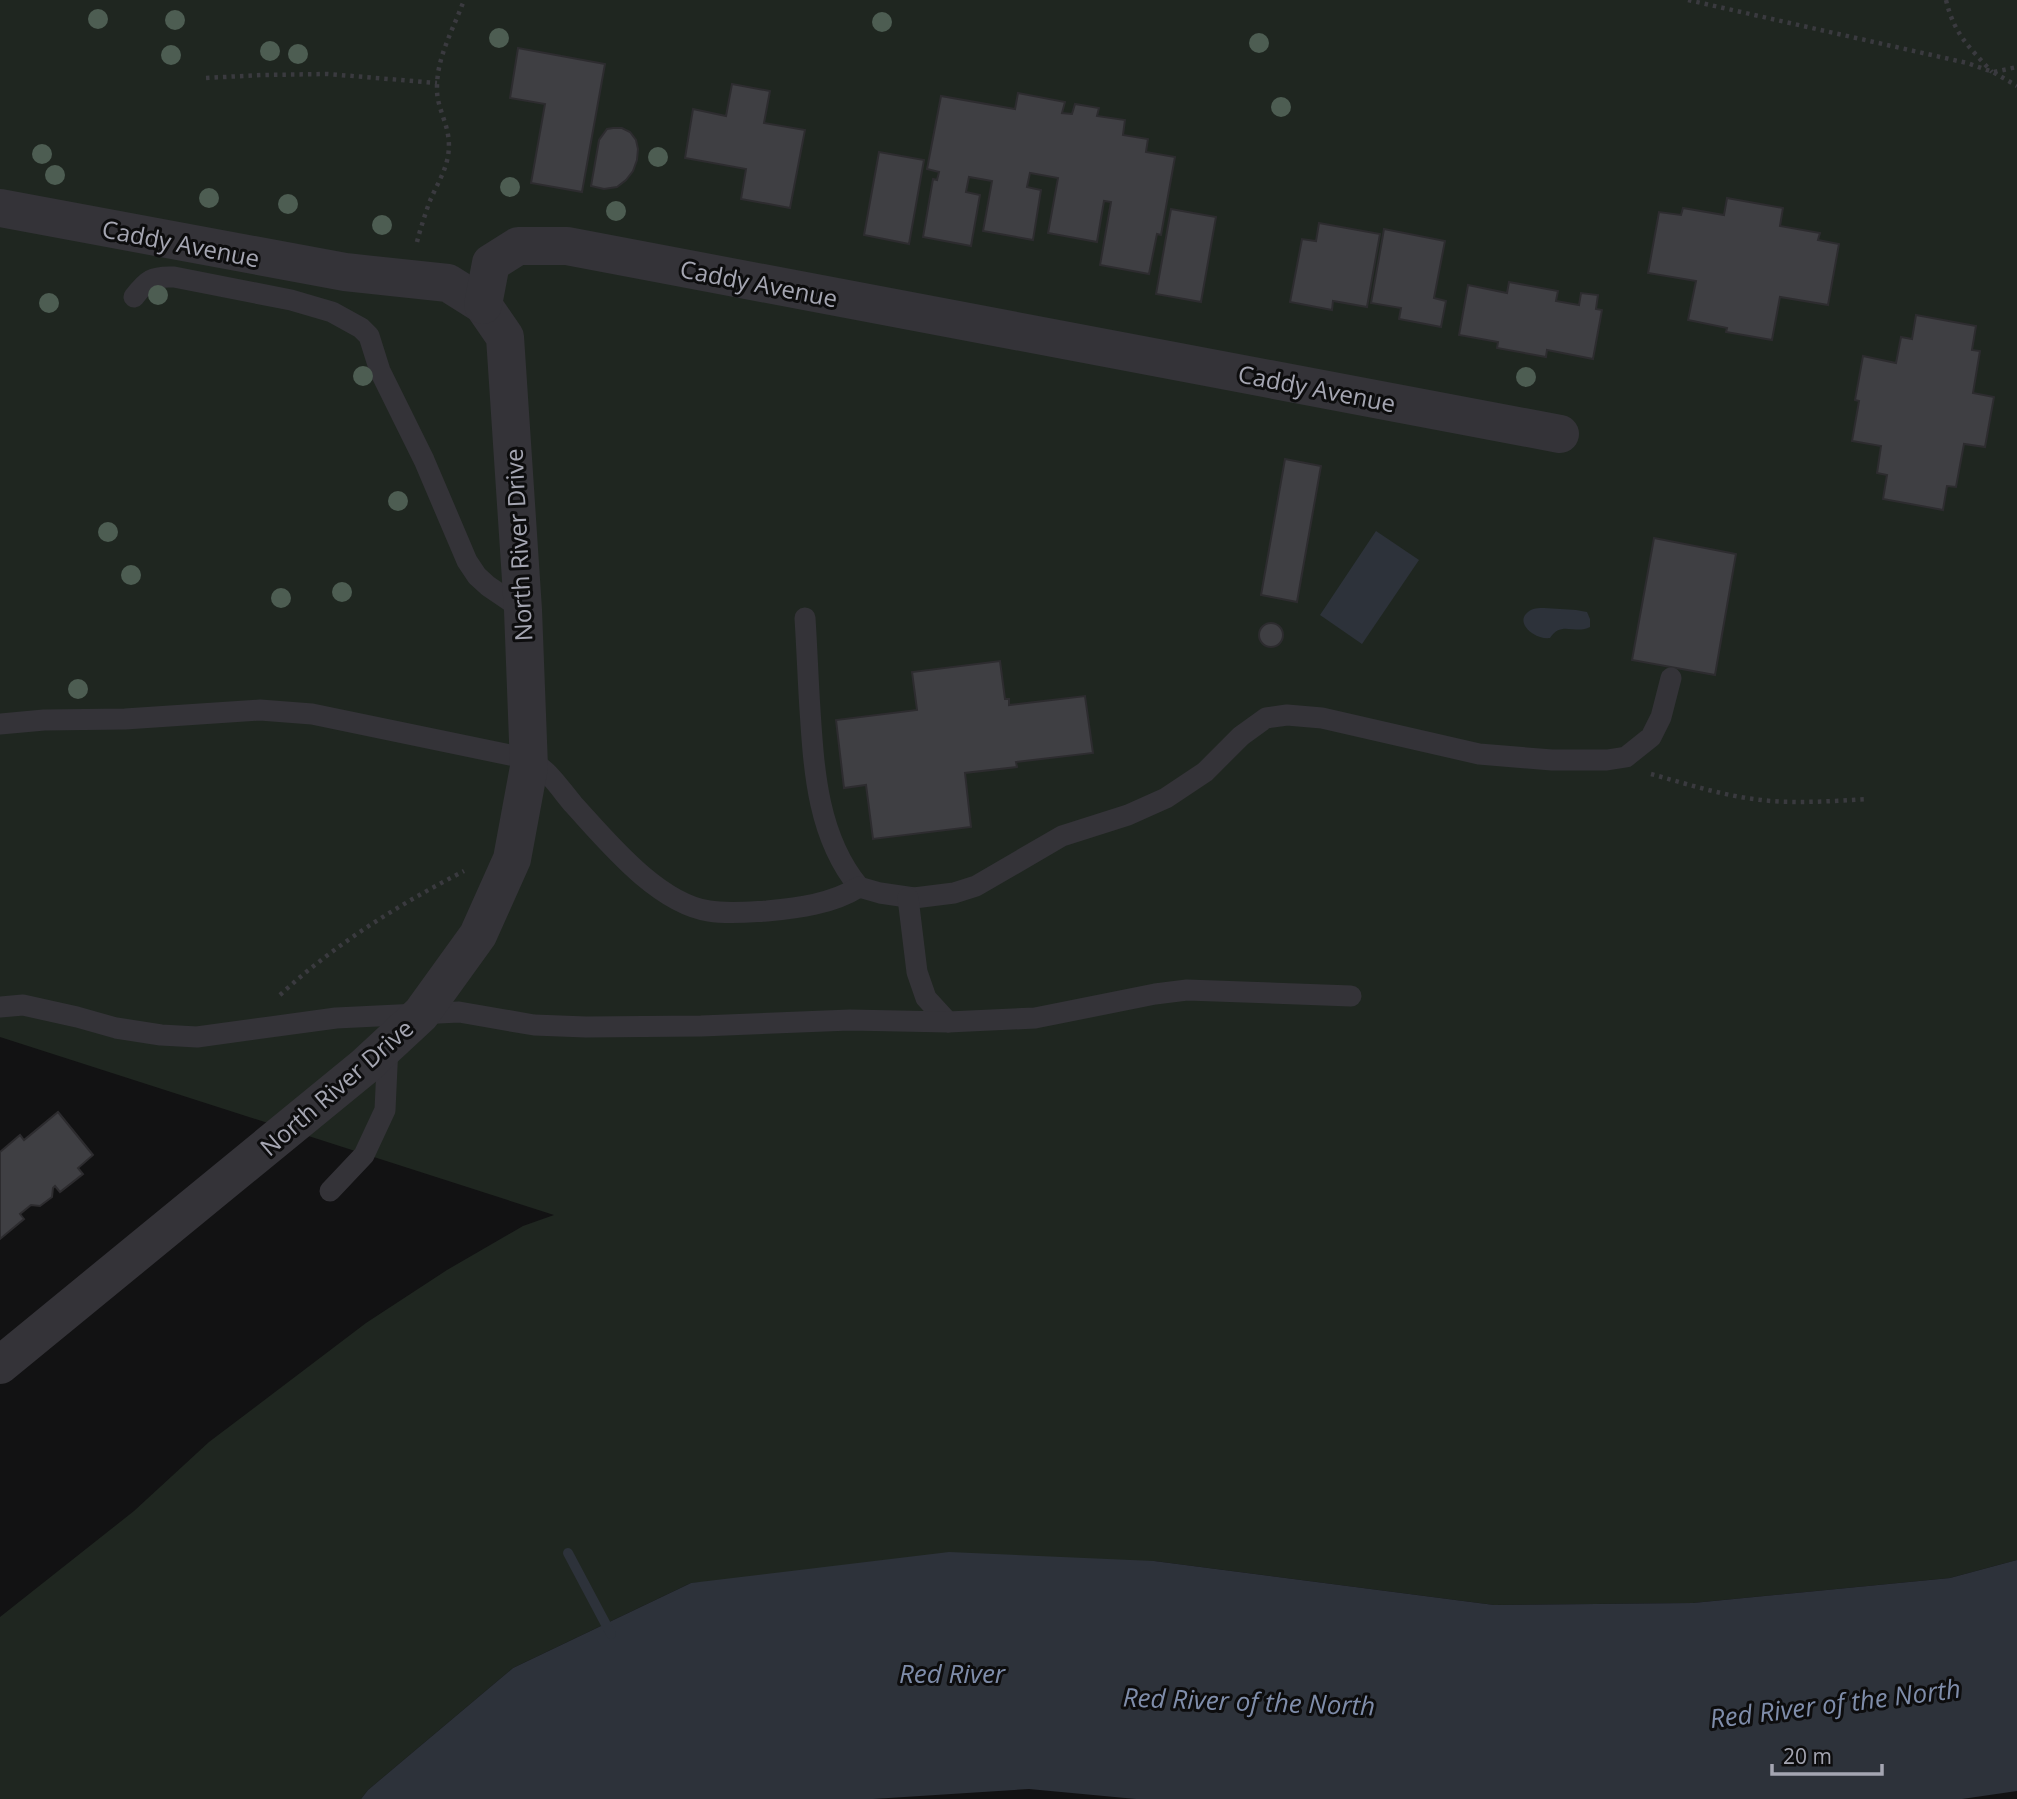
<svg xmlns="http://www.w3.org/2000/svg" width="2017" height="1799" font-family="'Open Sans',sans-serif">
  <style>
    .green { fill: #1f2620 }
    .water { fill: #2d323a }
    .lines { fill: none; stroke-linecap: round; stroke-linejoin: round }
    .stream { stroke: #2d323a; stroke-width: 10 }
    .building { fill: #3f3f43; stroke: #2d2c2f; stroke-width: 2 }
    .path { stroke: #3a3a3f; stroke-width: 4.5; stroke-dasharray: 3.5 5; stroke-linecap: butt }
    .service { stroke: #343338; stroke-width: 21 }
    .minor { stroke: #343338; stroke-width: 38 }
    .tree { fill: #4d5d52 }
    .labels { text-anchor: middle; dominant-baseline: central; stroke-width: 6; stroke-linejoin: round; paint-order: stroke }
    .street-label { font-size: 24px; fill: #a5a6b2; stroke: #0d0d0e }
    .water-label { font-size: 26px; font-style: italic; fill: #7f8daa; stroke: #0d0d0e }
  </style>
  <rect width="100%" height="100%" fill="#121213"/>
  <path class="green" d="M0,0H2017V1560L1950,1578L1693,1603L1494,1605L1154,1561L691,1583L513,1668L368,1790L361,1799H0V1617L134,1511L209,1442L366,1323L447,1270L523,1226L554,1215L0,1037Z"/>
  <g class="water">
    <path d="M1376,531L1419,560L1362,644L1320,615Z"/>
    <path d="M1544,608L1576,610L1587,612L1590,619V627C1575,635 1561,620 1550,638C1535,640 1514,623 1528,612C1532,608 1539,608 1544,608Z"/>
    <path d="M949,1552L1154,1561L1494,1605L1693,1603L1950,1578L2017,1560V1791L1962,1799H1136L1029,1789L873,1799H361L368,1790L513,1668L691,1583Z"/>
  </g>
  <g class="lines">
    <path class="stream" d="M568,1553L611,1634"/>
  </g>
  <g class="building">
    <path d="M518,48L605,64L582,192L531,183L545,104L510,98Z"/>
    <path d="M732,84L770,91L764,123L805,130L790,208L741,199L746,169L685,158L693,109L726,116Z"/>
    <path d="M1018,93L1065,102L1062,113L1072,114L1075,104L1099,108L1097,116L1125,120L1123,135L1148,139L1146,152L1175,157L1161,235L1157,234L1149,274L1100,265L1111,202L1104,201L1097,242L1048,233L1058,178L1030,173L1027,187L1041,190L1033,240L983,231L992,181L969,177L966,192L980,195L971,246L923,237L933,179L937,180L939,172L927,169L941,96L1015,109Z"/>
    <path d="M613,128H622L630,132L636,140L638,149L637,160L633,171L626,180L617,187L604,189L591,186L599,140L607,129Z"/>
    <path d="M879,152L924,160L909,244L864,235Z"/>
    <path d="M1727,198L1783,208L1780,226L1820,233L1818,240L1839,244L1828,305L1780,297L1772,340L1726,332L1727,328L1688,320L1696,281L1648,273L1659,212L1681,215L1683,208L1724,215Z"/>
    <path d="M1171,209L1216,217L1201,302L1156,294Z"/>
    <path d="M1319,223L1380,234L1367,307L1333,301L1332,310L1290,302L1302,239L1316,241Z"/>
    <path d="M1384,229L1445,241L1434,298L1446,301L1441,327L1399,319L1401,308L1371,303Z"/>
    <path d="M1509,282L1558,291L1556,301L1579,305L1581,293L1598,295L1596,309L1602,310L1593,359L1547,350L1546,357L1497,348L1498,342L1459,335L1468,285L1507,293Z"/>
    <path d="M1916,315L1976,326L1972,350L1980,351L1973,393L1994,397L1985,447L1964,444L1956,487L1947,486L1943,510L1883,499L1887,475L1877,473L1881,446L1852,441L1859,401L1855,400L1863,356L1896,363L1901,337L1912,339Z"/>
    <path d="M1285,459L1321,466L1297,602L1261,595Z"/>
    <path d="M1654,538L1736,554L1715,675L1632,660Z"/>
    <circle cx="1271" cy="635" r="12"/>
    <path d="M1000,661L1005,699H1009V705L1085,696L1093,753L1016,762L1017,767L965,773L971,827L873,839L866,785L844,788L836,720L917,710L912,672Z"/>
    <path d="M58,1112L93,1155L78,1168L83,1174L60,1192L55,1186L53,1188L52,1197L40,1206L31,1205L20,1214L24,1219L0,1239V1152L20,1135L24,1140Z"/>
  </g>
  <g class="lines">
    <g class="path">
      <path d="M1688,0L1967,63L1993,72L2017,86"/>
      <path d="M1946,0C1954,34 1969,47 1992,72"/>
      <path d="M1994,72L2017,67"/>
      <path d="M206,78L261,75L328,74L437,83"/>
      <path d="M417,242C420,230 424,218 428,206C434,189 445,174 448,156C453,127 436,111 437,87C437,56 454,28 464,0"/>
      <path d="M1651,774C1687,784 1724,796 1761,800C1796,804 1833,801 1868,799"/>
      <path d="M280,995C335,944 398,905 464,871"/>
    </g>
    <g class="service">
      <path d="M134,297C147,280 152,276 174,277L291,300L332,312L361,328L369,336L380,371L424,460L467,561L477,576L488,586L523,610"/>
      <path d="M805,618C807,649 808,679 810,710C814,772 818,837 859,887"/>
      <path d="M0,724L44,720L125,719L260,710L312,714L529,759C549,771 558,786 573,804C607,841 657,903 709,911C728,914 748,912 767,911C798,908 832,904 859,887L880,893L914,898L954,893L976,886L1062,836L1128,815L1166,798L1205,772L1241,736L1266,718L1287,715L1322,718L1479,754L1552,760H1607L1626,757L1651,737L1661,717L1671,678"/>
      <path d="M908,898L917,972L926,998L948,1022"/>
      <path d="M0,1007L23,1005L77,1017L116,1028L161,1035L197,1037L336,1018L459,1012L534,1025L586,1027L701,1026L850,1020L948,1022L1035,1018L1155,994L1187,990L1351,996"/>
      <path d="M330,1191L364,1155L385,1110L388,1045"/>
    </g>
    <g class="minor">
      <path d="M0,208L345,272L448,283L483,305L505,337L523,610L529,767L512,859L478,935L421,1014L365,1066L0,1365"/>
      <path d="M483,305L491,263L518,246H567L1560,434"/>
    </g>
  </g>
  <g class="tree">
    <circle cx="98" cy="19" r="10"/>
    <circle cx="175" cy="20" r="10"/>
    <circle cx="882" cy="22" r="10"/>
    <circle cx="499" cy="38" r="10"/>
    <circle cx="1259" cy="43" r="10"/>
    <circle cx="270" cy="51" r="10"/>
    <circle cx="298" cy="54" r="10"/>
    <circle cx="171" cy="55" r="10"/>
    <circle cx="1281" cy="107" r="10"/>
    <circle cx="42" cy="154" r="10"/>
    <circle cx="658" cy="157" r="10"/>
    <circle cx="55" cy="175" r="10"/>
    <circle cx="510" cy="187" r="10"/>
    <circle cx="209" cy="198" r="10"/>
    <circle cx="288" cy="204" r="10"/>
    <circle cx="616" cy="211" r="10"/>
    <circle cx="382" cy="225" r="10"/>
    <circle cx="158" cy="295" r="10"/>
    <circle cx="49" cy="303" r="10"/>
    <circle cx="363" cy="376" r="10"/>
    <circle cx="1526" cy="377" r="10"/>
    <circle cx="398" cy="501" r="10"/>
    <circle cx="108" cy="532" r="10"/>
    <circle cx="131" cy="575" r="10"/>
    <circle cx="342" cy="592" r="10"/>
    <circle cx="281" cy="598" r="10"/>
    <circle cx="78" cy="689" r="10"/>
  </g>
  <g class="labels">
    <g class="street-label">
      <text transform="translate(181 243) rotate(11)">Caddy Avenue</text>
      <text transform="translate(759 283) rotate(11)">Caddy Avenue</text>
      <text transform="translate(1317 388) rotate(11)">Caddy Avenue</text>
      <text transform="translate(518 545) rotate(-93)">North River Drive</text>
      <text transform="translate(336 1087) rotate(-41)">North River Drive</text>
    </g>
    <g class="water-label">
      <text x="952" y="1673">Red River</text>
      <text transform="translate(1249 1701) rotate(2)">Red River of the North</text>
      <text transform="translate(1835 1703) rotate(-7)">Red River of the North</text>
    </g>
  </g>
  <path d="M1772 1764v10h110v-10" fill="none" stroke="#a5a6b2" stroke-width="3.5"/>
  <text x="1783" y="1764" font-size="21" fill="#a5a6b2" stroke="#0d0d0e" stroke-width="5" paint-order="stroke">20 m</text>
</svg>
